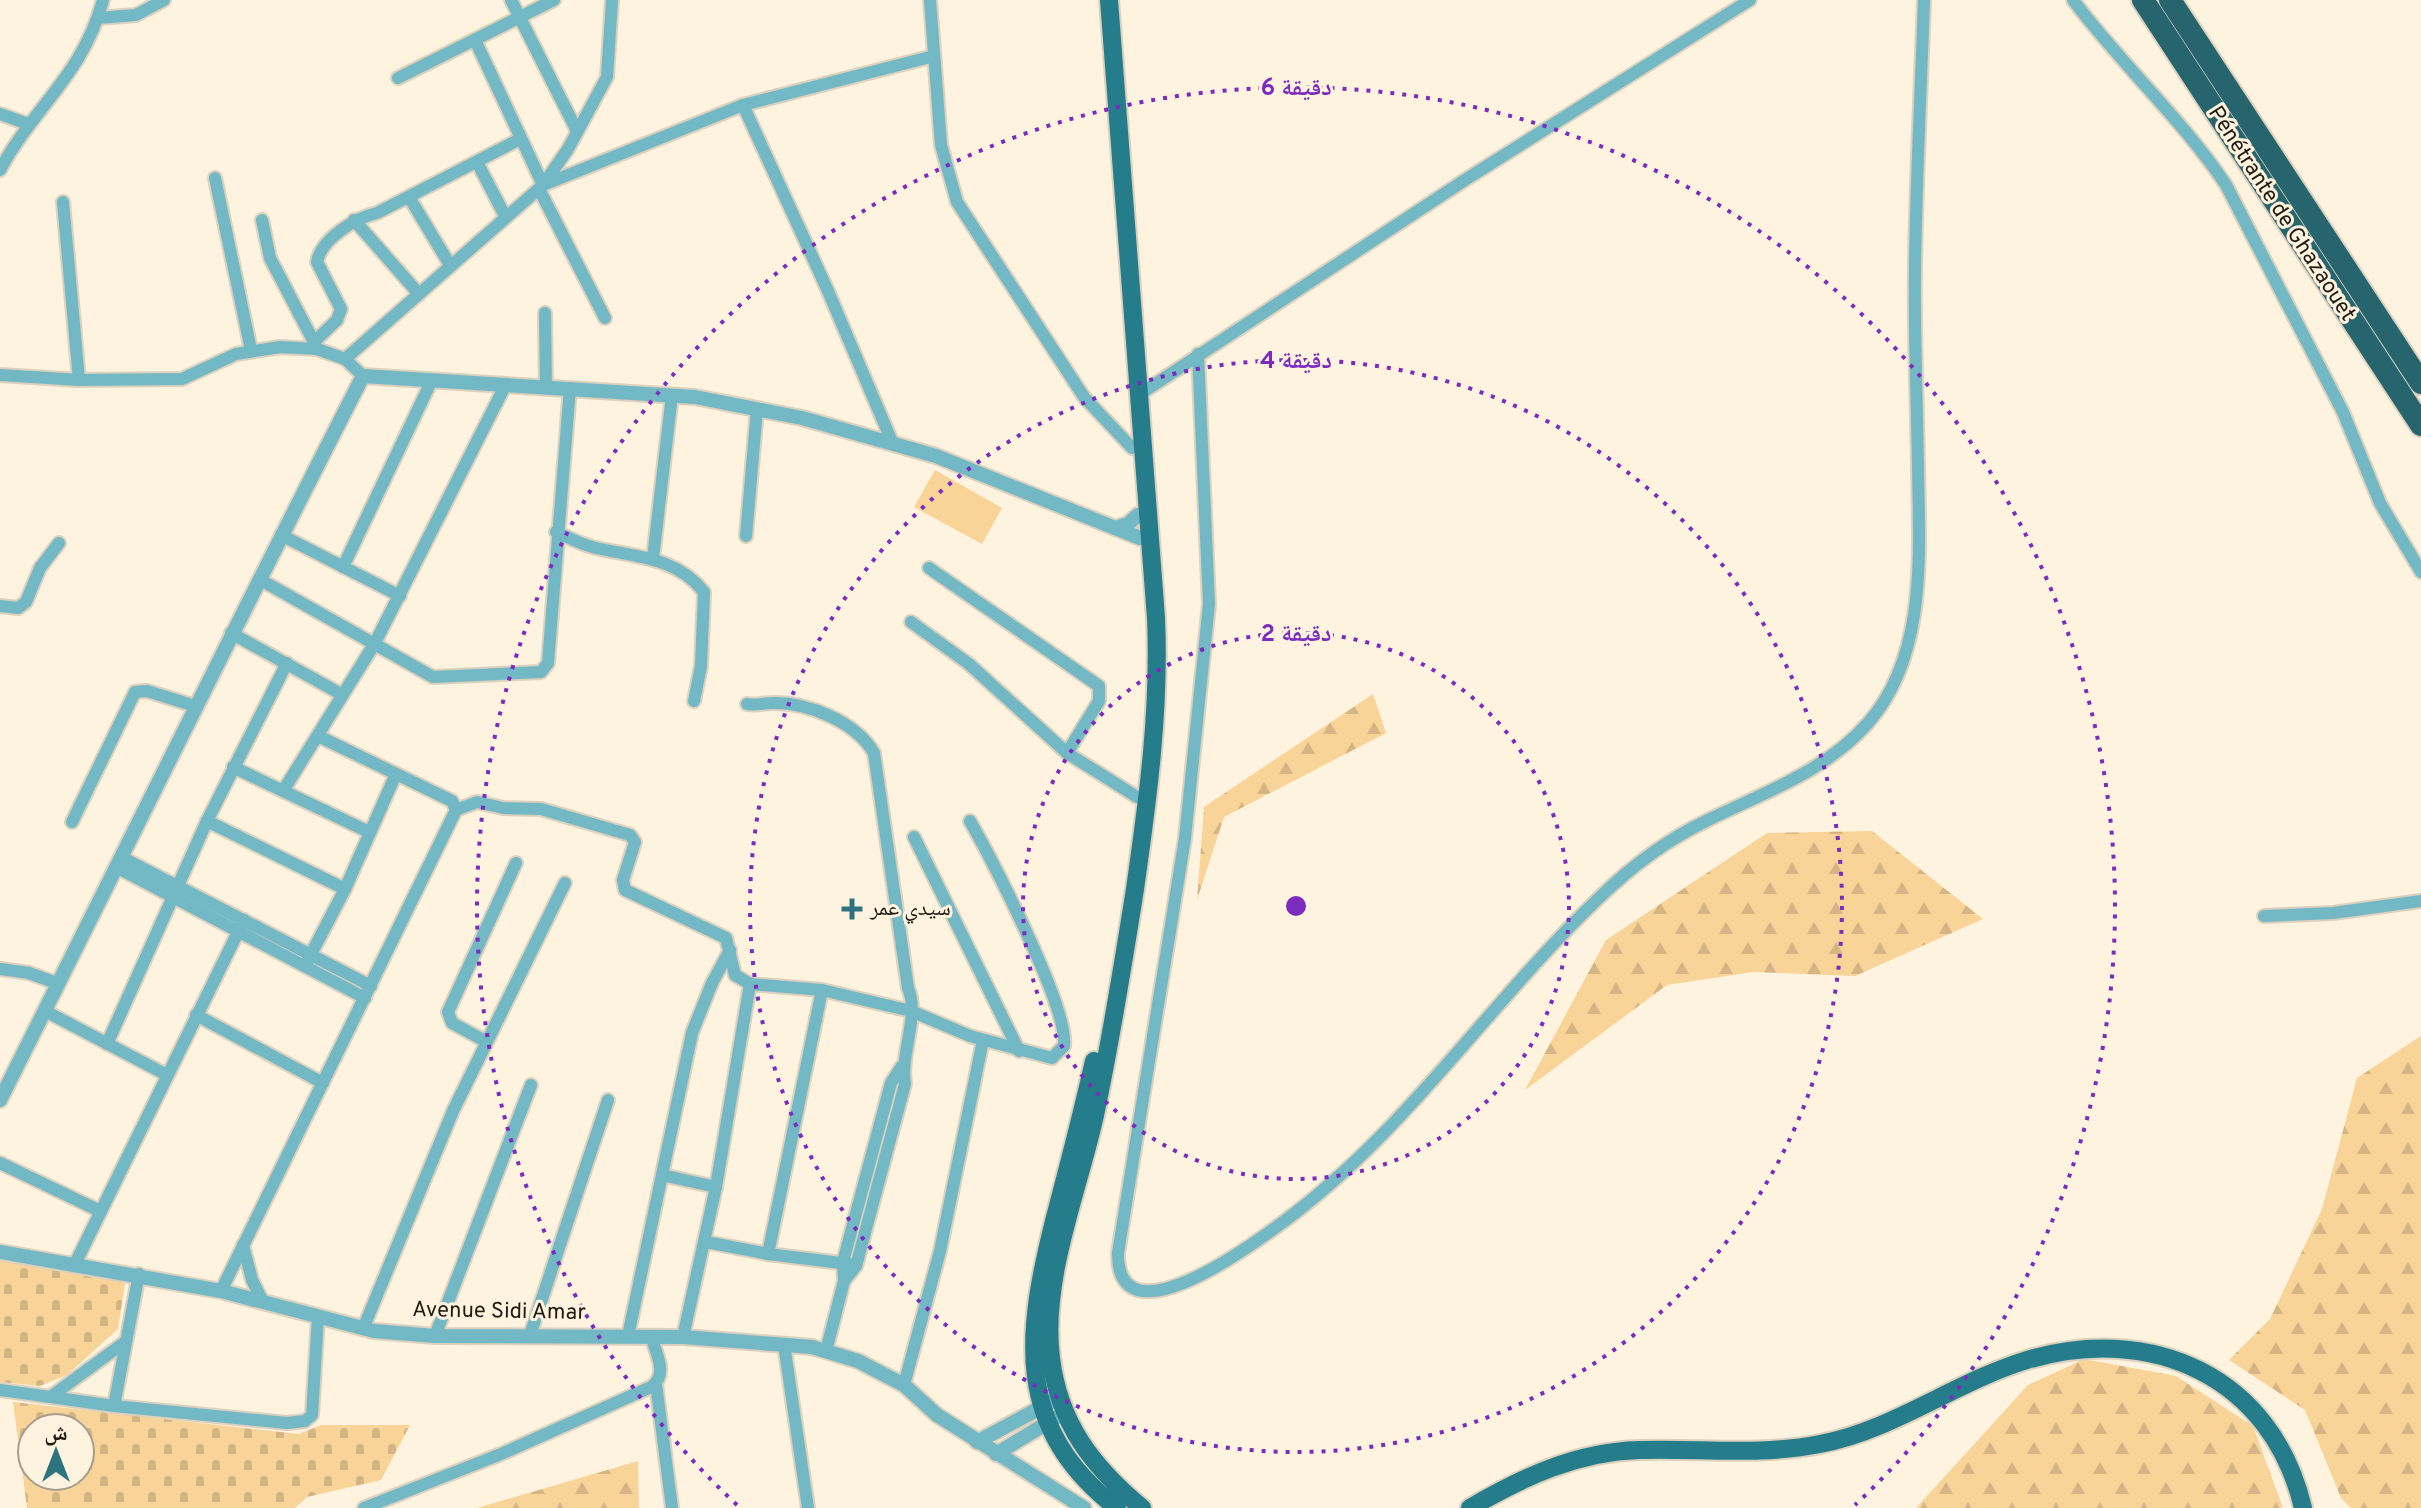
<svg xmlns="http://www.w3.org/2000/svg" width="2421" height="1508" font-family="Overpass,'Noto Naskh Arabic',sans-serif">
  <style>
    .forest { fill: url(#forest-firs) }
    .cemetery { fill: url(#cemetery-stones); fill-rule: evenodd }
    .garden { fill: #f8d499 }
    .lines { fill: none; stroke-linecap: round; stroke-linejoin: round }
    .minor-casing { stroke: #dbd1be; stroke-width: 16 }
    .tertiary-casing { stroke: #dbd1be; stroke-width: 18 }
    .primary-casing { stroke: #dbd1be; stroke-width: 22 }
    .motorway-casing { stroke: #dbd1be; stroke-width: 26 }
    .minor { stroke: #72b8c5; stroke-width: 12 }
    .tertiary { stroke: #72b8c5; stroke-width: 14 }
    .primary { stroke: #257c8a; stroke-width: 18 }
    .motorway { stroke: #26646e; stroke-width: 22 }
    .ring { fill: none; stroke: #7b2cbf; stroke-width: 4; stroke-dasharray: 4 8 }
    .poi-dot { fill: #2c737f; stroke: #fef3df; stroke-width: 3 }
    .labels { text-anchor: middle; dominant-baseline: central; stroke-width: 6; stroke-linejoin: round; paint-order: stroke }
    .street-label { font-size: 22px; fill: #211c13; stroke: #fef3df }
    .poi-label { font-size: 22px; fill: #211c13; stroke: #fef3df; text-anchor: start }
    .centre { fill: #7b2cbf; stroke: #fef3df; stroke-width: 4 }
    .ring-label { font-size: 24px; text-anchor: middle; font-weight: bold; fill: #7b2cbf; stroke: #fef3df; stroke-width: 6; stroke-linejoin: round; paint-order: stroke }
  </style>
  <defs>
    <pattern id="forest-firs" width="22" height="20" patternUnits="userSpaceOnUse" patternTransform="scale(2)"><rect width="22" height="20" fill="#f8d499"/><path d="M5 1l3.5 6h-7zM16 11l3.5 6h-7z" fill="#d4b583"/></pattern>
    <pattern id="cemetery-stones" width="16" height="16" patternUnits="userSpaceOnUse" patternTransform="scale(2)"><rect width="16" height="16" fill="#f8d499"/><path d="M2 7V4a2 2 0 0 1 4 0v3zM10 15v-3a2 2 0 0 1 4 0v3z" fill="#d4b583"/></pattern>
  </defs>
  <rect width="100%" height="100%" fill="#fef3df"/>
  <g class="forest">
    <path d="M1373,694L1386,733L1224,817L1197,900L1204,807Z"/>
    <path d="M1872,831L1983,919L1855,976L1753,972L1667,985L1525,1090L1606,940L1767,833Z"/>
    <path d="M2421,1036V1508H2351L2341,1498L2305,1410L2229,1360L2270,1319L2322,1209L2357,1078Z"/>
    <path d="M2084,1359L2176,1376L2253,1426L2283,1508H1916L2028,1385Z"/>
    <path d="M638,1461L639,1508H477Z"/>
  </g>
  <g class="cemetery">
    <path d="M0,1258L126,1276L118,1329L67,1375L40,1386L0,1382Z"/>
    <path d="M13,1402L299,1434L321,1425H410L381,1480L307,1497L295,1508H27ZM80,1428V1476H32V1428Z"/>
  </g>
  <path class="garden" d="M935,470L1002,508L982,544L914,507Z"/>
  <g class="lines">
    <defs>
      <g id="minor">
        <path d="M511,0L577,131"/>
        <path d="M930,0L941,145L957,202L1084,397L1132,448"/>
        <path d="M2073,0C2121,64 2182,119 2226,185L2343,412L2380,503L2421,572"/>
        <path d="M98,18L136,15L164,0"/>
        <path d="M475,40L543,185L743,105L934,56"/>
        <path d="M398,78L554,0"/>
        <path d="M743,105L828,291L893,444"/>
        <path d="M0,114L28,124"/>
        <path d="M477,162L505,216"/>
        <path d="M0,170C35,105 83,75 103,0"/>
        <path d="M215,178L251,350"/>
        <path d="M539,189L605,318"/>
        <path d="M409,197L450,265"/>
        <path d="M63,202L79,380"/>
        <path d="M262,220L270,258L316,346"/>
        <path d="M354,220L419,294"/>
        <path d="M545,313L546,387"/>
        <path d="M314,342L337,320L341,309L317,262C321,239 355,218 377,213L520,139"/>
        <path d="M1198,354L1209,604L1185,838L1118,1253C1117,1343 1246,1249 1275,1228C1407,1133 1486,1005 1601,896C1632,866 1667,840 1706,821C1763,793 1825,772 1868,723C1928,655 1919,551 1918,467C1917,400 1914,334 1915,268C1916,179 1921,89 1924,0"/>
        <path d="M345,359L543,185L568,149L607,77L612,0"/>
        <path d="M0,375L79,380L182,379L236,354L280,347L317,349L345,359L363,376"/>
        <path d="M1140,394L1468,178L1750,0"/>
        <path d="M556,532C569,538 583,545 596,548C635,557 677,557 704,592L701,666L694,701"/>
        <path d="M281,535L400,596"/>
        <path d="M746,536L757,409"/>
        <path d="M653,558L672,395"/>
        <path d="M343,567L432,380"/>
        <path d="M929,568L1099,686V701L1067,753"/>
        <path d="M259,579L433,677L541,672L548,663L570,388"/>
        <path d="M0,606L18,608L26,602L40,568L59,543"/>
        <path d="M911,622L969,664L1067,753L1137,797"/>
        <path d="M231,633L341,694"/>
        <path d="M747,704C756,706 763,703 772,703C808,702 856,722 874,753L908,988C920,1016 900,1053 905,1084L856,1266L844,1281"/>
        <path d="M233,767L369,832"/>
        <path d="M283,791L375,643L505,386"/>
        <path d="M456,810L477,802L503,808L541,809L630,835L635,842L623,880L625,890L726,938L735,975L750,984L822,990L911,1011L970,1036L1052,1058L1064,1046C1069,1008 992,860 970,821"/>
        <path d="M207,821L345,889"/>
        <path d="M72,822L135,692L147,691L195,706"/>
        <path d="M914,837L1019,1051"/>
        <path d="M123,858L371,986"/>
        <path d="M118,868L365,998"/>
        <path d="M2264,916L2333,913L2421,901"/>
        <path d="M307,962L345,889L396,774"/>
        <path d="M0,969L29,973L59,984"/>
        <path d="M45,1011L167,1075"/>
        <path d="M196,1015L323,1083"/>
        <path d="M485,1041L452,1023L448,1012L516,863"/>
        <path d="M107,1044L207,821L287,663"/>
        <path d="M0,1163L100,1211"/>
        <path d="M662,1175L716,1187"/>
        <path d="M706,1242L768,1254L849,1264"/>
        <path d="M243,1245L252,1280L262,1300"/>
        <path d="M768,1254L822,990"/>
        <path d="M75,1264L244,920"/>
        <path d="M221,1291L456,810L452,801L318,736"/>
        <path d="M363,1329L453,1111L565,883"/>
        <path d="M530,1335L608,1100"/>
        <path d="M435,1336L531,1085"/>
        <path d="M628,1336L692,1033L712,983L730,950"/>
        <path d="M683,1337L716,1187L750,984"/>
        <path d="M784,1344L808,1508"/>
        <path d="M826,1351L844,1281L843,1262L891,1083L902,1066"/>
        <path d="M656,1384L672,1508"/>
        <path d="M904,1385L940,1251L983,1040"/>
        <path d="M0,1390L114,1406L287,1423L305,1421L312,1415L318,1317"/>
        <path d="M53,1395L125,1342"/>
        <path d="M114,1406L139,1274"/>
        <path d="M364,1508L501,1454L651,1387C669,1374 656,1354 651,1336"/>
      </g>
      <g id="tertiary">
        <path d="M1115,528L1128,524L1138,515"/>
        <path d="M0,1100C121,859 240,616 363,376L695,397L802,418L936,456L1140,538"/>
        <path d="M0,1252L221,1291L374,1331L435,1336L683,1337L812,1347L858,1361L904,1385L937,1415L1084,1508"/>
        <path d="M977,1442L1051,1402"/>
        <path d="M996,1454L1064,1413"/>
      </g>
      <g id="primary">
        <path d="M1109,0L1156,618C1160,710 1148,798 1135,889C1123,965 1111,1040 1095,1115C1078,1192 1041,1279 1051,1358C1059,1424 1093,1467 1142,1508"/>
        <path d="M1094,1061C1082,1114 1068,1168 1054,1221C1026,1333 1013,1428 1117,1508"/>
        <path d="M1470,1508C1523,1477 1576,1452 1639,1450C1700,1448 1760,1456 1820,1444C1894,1430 1955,1382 2027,1360C2151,1323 2272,1376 2303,1508"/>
      </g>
      <g id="motorway">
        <path d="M2143,0L2421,425"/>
        <path d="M2170,0L2421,383"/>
      </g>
    </defs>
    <use href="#minor" class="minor-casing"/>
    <use href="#tertiary" class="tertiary-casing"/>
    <use href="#primary" class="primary-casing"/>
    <use href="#motorway" class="motorway-casing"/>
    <use href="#minor" class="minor"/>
    <use href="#tertiary" class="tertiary"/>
    <use href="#primary" class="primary"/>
    <use href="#motorway" class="motorway"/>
  </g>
  <g class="ring">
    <circle cx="1296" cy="906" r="273"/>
    <circle cx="1296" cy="906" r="546"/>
    <path d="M737 1505A819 819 0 1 1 1855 1505"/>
  </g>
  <path class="poi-dot" d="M848 897h8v8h8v8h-8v8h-8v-8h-8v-8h8z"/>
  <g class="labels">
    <g class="street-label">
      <text transform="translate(2281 214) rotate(57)">Pénétrante de Ghazaouet</text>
      <text transform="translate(499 1312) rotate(1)">Avenue Sidi Amar</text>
    </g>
    <g class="poi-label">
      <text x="870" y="909">سيدي عمر</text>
    </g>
  </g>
  <circle cx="1296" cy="906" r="12" class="centre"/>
  <g class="ring-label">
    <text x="1296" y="95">6 دقيقة</text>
    <text x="1296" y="368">4 دقيقة</text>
    <text x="1296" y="641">2 دقيقة</text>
  </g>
  <g transform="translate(56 1452)"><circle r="38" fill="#fef3df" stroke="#a69d8d" stroke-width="2"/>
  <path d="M0-6L14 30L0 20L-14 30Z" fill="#2c737f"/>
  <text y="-12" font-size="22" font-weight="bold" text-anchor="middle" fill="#211c13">ش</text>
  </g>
</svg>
